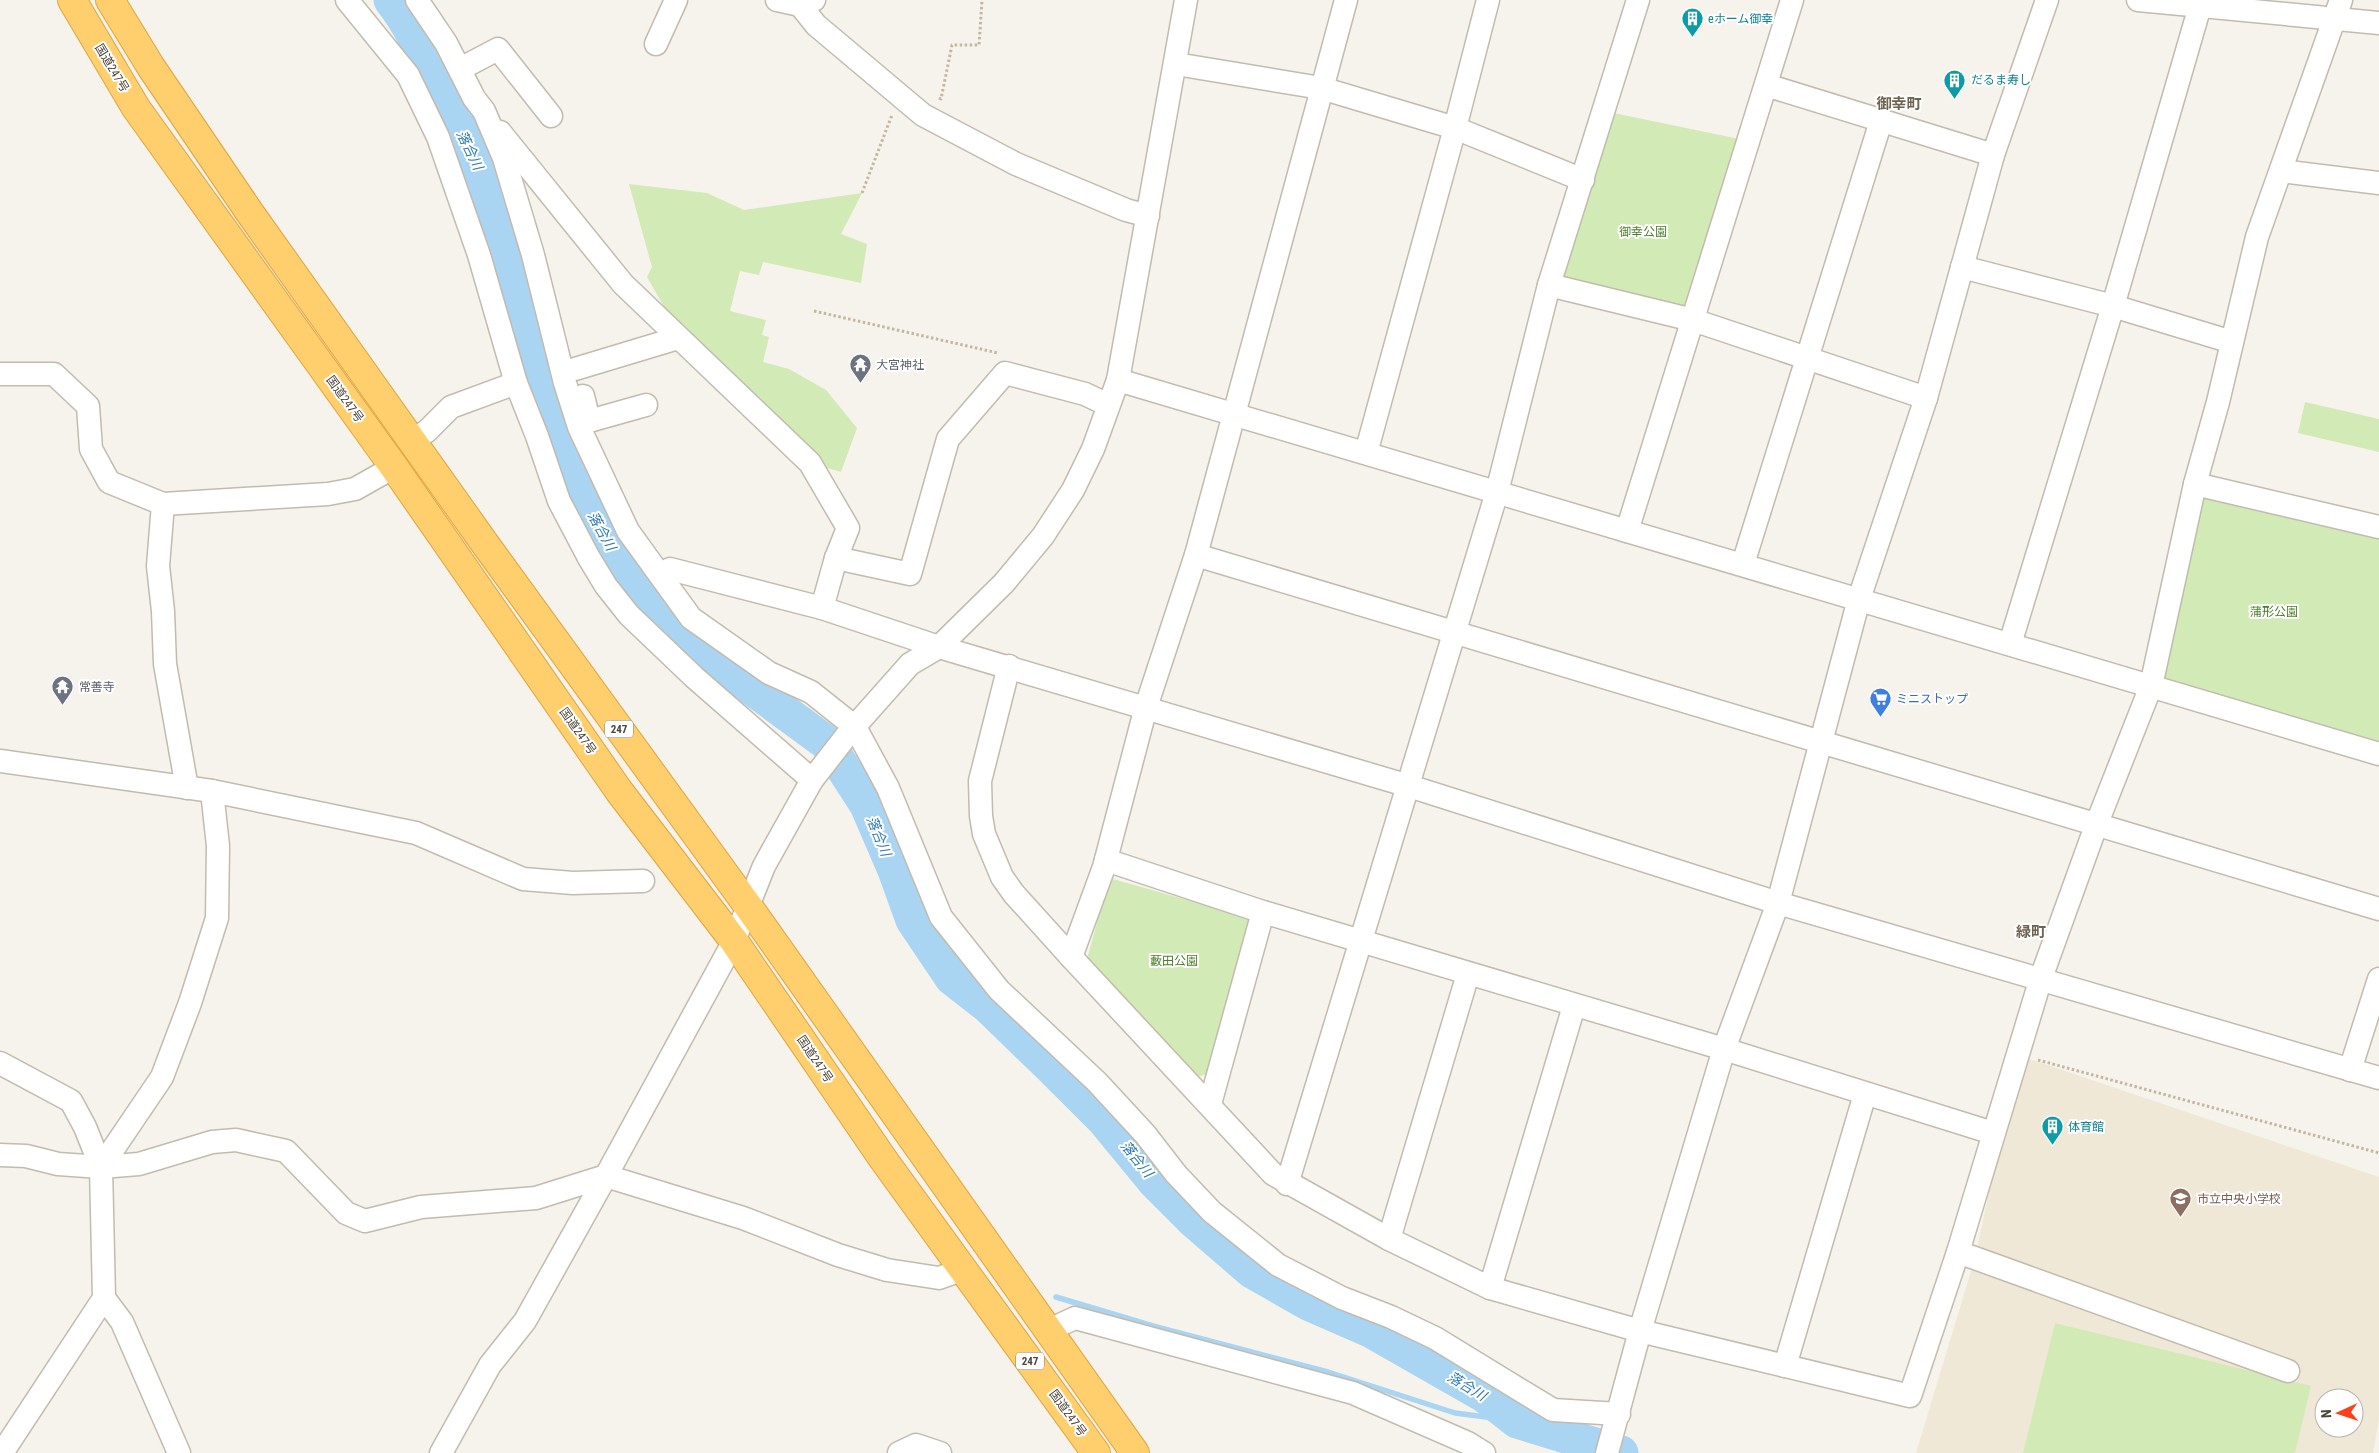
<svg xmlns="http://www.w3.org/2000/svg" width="2379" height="1453" font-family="'Roboto Condensed','Noto Sans JP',sans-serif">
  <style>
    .education { fill: #efe8d6; fill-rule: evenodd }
    .green { fill: #d2eab5 }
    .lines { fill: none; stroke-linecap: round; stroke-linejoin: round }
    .stream { stroke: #a9d4f2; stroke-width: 5.5 }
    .river { stroke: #a9d4f2; stroke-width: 35 }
    .minor-casing { stroke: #c2bbae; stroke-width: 25 }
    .highway-casing { stroke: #e0a43c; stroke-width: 30 }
    .path { stroke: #c4b79f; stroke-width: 3; stroke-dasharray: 2.5 2.5; stroke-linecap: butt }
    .minor { stroke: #fff; stroke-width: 22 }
    .highway { stroke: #ffcf6e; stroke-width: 28 }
    .labels { text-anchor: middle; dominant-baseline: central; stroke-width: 4; stroke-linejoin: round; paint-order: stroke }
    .shield { fill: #fff; stroke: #817c74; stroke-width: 1 }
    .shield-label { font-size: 11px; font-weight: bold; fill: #4b4439 }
    .culture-label { font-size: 12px; fill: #0d838f; stroke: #fff; text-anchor: start }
    .street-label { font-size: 12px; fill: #4b4439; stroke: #fff }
    .park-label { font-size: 12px; fill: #4a7f2a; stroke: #fff }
    .worship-label { font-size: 12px; fill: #5b616d; stroke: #fff; text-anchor: start }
    .shop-label { font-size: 12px; fill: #366cbe; stroke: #fff; text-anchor: start }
    .education-label { font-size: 12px; fill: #785e54; stroke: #fff; text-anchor: start }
    .water-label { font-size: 14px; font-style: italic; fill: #2e7ab2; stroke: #fff }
    .quarter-label { font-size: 15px; font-weight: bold; fill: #6e6250; stroke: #fff }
  </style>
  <rect width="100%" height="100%" fill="#f6f3ec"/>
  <path class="education" d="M2018,1055L2379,1177V1419L2373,1453H1916L1975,1258ZM2324,1398H2354V1428H2324Z"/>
  <g class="green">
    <path d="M1604,111L1749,141L1693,320L1549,285Z"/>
    <path d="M629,184L707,193L744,210L862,193L841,234L867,244L861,283L763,262L759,275L740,271L730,311L766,320L762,335L769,337L763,362L789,369L826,390L857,428L841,472L810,463L688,349L647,277L652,267Z"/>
    <path d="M2305,402L2379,419V452L2298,433Z"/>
    <path d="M2195,484L2379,527V754L2151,686Z"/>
    <path d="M1113,879L1251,918L1207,1074L1197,1077L1087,959L1108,883Z"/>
    <path d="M2055,1323L2311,1386L2295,1453H2023Z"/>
  </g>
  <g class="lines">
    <path class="stream" d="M1056,1297L1153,1326L1328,1372L1455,1413L1517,1421"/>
    <path class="river" d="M391,0C415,31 429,66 446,101C459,128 474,153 485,181L555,438L606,541L641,593L693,645L827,743L867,805L895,870L913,920L952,978L988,1006L1050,1066L1104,1120L1155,1182L1193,1220L1252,1271L1310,1304L1372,1331L1484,1395L1517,1421L1621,1453"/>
    <defs>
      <g id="minor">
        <path d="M347,0L408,75L438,137L479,255L516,383L537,436L559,501L589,558L606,586L629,615L694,677L812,780"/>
        <path d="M417,0L446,43L474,98L484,111L504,158L533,255L565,383L579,427L628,531L691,618L769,673L811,692L855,727L888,788L941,917L999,990L1097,1082L1145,1134L1176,1174L1212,1212L1278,1265L1342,1298L1391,1317L1435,1338L1553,1410L1619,1414"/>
        <path d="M777,0L800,5L814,0"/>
        <path d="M801,0L800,5L816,25L923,115L1016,164L1126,210L1148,216"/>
        <path d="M2138,0L2379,23"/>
        <path d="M656,44L676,0"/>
        <path d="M1176,64L1321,88L1455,128L1583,180"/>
        <path d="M460,69L498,49L551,116"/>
        <path d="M1766,85L1993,155"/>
        <path d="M500,132L623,284L810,463L848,528L836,558"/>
        <path d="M2281,171L2379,183"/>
        <path d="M1962,267L2113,306L2232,342"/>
        <path d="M1549,285L1693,320L1926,398"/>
        <path d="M575,369L678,338"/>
        <path d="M0,374H54L88,406L91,449L109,482L163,504L328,494L355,489L394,467"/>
        <path d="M1118,380L2379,754"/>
        <path d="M583,396L589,421L646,405"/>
        <path d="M412,441L427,431L451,407L516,383"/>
        <path d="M1366,453L1455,128L1488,0"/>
        <path d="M2195,484L2379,527"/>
        <path d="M163,504L158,566L163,611L165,664L187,788"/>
        <path d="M1627,531L1792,0"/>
        <path d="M1196,555L2379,909"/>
        <path d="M1743,564L1881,121"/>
        <path d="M670,569L822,608L939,647L1409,786L1778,903L2379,1078"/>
        <path d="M822,608L836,558L910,574L948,439L1005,373L1085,394L1108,405"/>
        <path d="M2010,644L2113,306L2200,6"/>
        <path d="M1009,666L980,781L981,816L984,834L1002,877L1014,894L1071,957L1273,1174L1389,1239L1490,1288L1640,1331L1910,1396L1958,1252L2041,978L2097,823L2151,686L2195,484L2218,402L2257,237L2341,0"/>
        <path d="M0,761L212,791L416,833L523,879L573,883L643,881"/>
        <path d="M1106,860L1263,912L1724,1049L1993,1133"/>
        <path d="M1071,957L1104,867L1146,707L1196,555L1346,0"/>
        <path d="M0,1063L71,1101L85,1127L101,1167L104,1298L2,1453"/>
        <path d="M2350,1070L2379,979"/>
        <path d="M1210,1104L1263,912"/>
        <path d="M0,1155L26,1156L58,1164L101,1167L139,1164L212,1142L236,1140L286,1151L346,1213L365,1221L421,1207L536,1198L606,1176L743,1218L838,1255L887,1270L939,1278L964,1269"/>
        <path d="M101,1167L162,1077L190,1003L217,918L218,846L212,791"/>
        <path d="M1287,1184L1497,492L1549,285L1638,0"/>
        <path d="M1389,1239L1468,974"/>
        <path d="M1958,1252L2288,1371"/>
        <path d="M1490,1288L1574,1006"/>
        <path d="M104,1298L122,1322L179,1453"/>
        <path d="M1047,1331L1075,1318L1353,1393L1468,1443L1484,1453"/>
        <path d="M1785,1366L1865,1094"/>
        <path d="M441,1453L490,1365L525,1321L606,1176L734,941L764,866L812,780L847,735L910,664L939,647L1004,583L1043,536L1073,490L1093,449L1118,380L1186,0"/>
        <path d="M899,1453L916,1445L940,1453"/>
        <path d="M1607,1453L1640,1331L1724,1049L1778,903L1859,599L1926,398L1993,155L2047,0"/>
      </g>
      <g id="highway">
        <path d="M72,0L136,108L394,467L619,791L734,941L883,1159L1096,1453"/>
        <path d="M110,0L151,67L250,213L488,548L748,906L1135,1453"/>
      </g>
    </defs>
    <use href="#minor" class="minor-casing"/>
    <use href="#highway" class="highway-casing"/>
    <g class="path">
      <path d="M939,98L941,99L952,45H979L982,0"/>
      <path d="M862,193L892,115"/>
      <path d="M814,311L998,353"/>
      <path d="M2038,1060L2379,1153"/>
    </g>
    <use href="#minor" class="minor"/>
    <use href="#highway" class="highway"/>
  </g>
  <defs>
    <symbol id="building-pin" viewBox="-11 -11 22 30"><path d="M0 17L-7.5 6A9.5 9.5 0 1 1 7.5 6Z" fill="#0f9aa8" stroke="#fff"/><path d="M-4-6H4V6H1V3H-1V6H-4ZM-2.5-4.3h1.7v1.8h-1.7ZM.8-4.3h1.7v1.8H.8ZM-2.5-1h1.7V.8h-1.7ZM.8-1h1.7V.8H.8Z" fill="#fff"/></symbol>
    <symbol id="temple-pin" viewBox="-11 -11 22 30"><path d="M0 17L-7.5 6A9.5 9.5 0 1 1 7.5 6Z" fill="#6b7280" stroke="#fff"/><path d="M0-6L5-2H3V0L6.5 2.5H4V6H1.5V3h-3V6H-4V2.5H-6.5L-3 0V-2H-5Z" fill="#fff"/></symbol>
    <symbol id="supermarket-pin" viewBox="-11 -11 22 30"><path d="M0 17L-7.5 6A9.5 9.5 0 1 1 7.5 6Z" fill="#3f7fe0" stroke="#fff"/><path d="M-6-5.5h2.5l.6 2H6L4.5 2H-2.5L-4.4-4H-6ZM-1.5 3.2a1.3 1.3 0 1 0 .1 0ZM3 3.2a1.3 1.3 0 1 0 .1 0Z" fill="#fff"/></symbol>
    <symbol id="school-pin" viewBox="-11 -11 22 30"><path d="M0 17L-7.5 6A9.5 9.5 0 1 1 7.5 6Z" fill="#8d6e63" stroke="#fff"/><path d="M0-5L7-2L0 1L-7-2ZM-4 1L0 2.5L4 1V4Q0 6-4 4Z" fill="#fff"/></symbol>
  </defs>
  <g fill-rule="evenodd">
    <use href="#building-pin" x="1680" y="6" width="25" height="34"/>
    <use href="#building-pin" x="1942" y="68" width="25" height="34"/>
    <use href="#temple-pin" x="848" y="352" width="25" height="34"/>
    <use href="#temple-pin" x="50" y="674" width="25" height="34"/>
    <use href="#supermarket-pin" x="1868" y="686" width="25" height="34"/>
    <use href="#building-pin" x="2040" y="1114" width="25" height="34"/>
    <use href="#school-pin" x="2168" y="1186" width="25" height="34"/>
  </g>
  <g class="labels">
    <g class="shield">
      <rect x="605" y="720.5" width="28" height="17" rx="4"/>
      <rect x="1016" y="1352.5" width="28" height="17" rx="4"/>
    </g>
    <g class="shield-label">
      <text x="619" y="729">247</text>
      <text x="1030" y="1361">247</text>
    </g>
    <g class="culture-label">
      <text x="1708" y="19">eホーム御幸</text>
      <text x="1971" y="80">だるま寿し</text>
      <text x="2068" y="1127">体育館</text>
    </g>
    <g class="street-label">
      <text transform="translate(112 68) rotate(59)">国道247号</text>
      <text transform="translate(345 399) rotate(54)">国道247号</text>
      <text transform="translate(578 731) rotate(55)">国道247号</text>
      <text transform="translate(815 1059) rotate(56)">国道247号</text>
      <text transform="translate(1068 1413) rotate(54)">国道247号</text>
    </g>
    <g class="park-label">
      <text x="1643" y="232">御幸公園</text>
      <text x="2274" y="612">蒲形公園</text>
      <text x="1174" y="961">藪田公園</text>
    </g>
    <g class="worship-label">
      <text x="876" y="365">大宮神社</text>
      <text x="79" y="687">常善寺</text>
    </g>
    <g class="shop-label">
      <text x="1896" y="699">ミニストップ</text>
    </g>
    <g class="education-label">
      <text x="2197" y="1199">市立中央小学校</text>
    </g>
    <g class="water-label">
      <text transform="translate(470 150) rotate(64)">落合川</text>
      <text transform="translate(602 531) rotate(61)">落合川</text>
      <text transform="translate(879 836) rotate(68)">落合川</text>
      <text transform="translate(1137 1159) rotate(51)">落合川</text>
      <text transform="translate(1467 1386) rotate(31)">落合川</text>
    </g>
    <g class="quarter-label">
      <text x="1899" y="104">御幸町</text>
      <text x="2031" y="932">緑町</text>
    </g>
  </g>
  <g transform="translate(2339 1413) rotate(267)"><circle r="24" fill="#ffffff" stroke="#b7b4b0"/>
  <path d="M0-4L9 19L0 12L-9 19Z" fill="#fc3f1d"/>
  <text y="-8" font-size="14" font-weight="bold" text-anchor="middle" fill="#4b4439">N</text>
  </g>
</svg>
